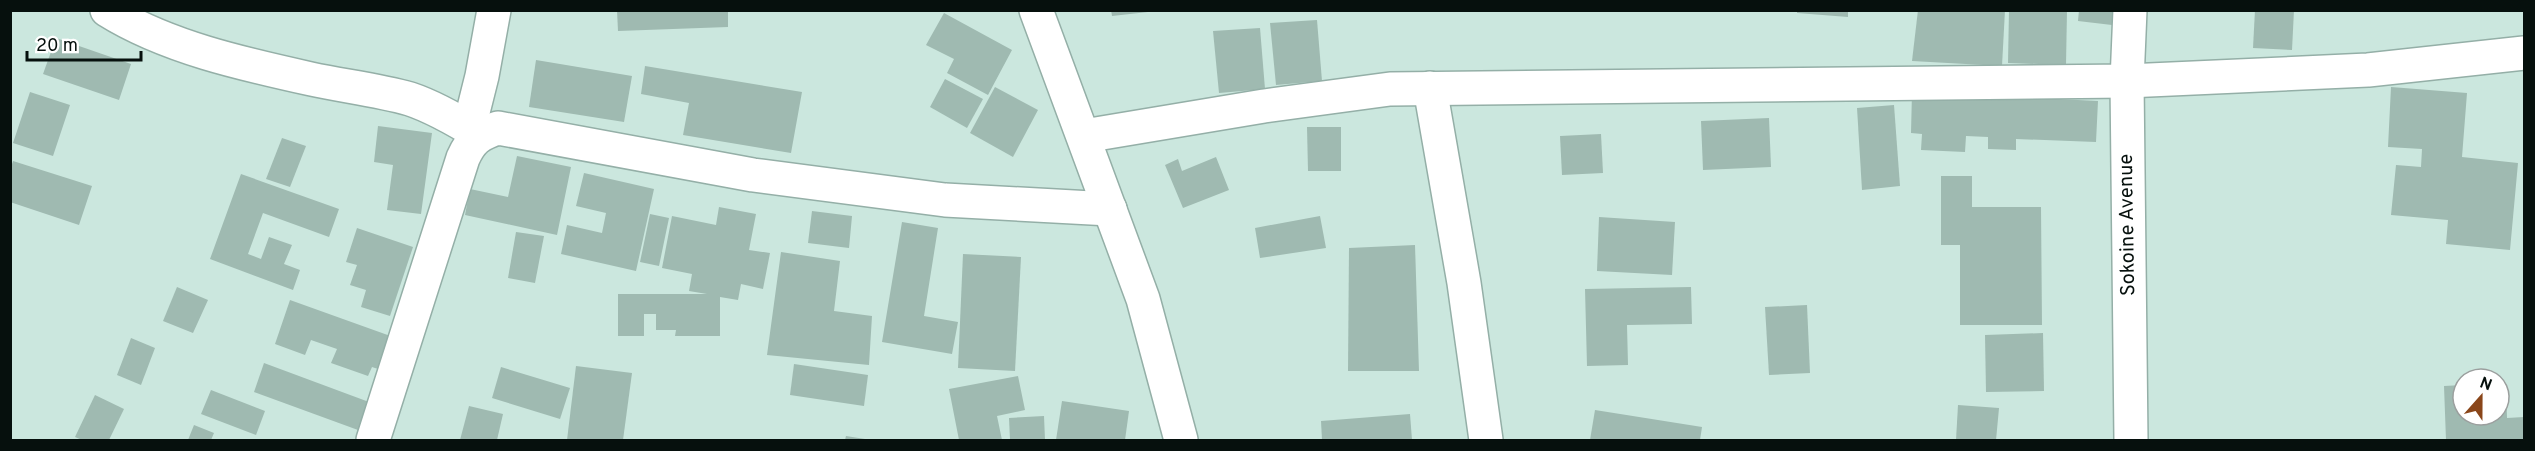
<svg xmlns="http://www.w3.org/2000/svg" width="2535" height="451" font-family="Overpass,sans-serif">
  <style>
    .building { fill: #9fbab1 }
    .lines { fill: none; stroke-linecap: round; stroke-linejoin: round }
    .minor-casing { stroke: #94afa7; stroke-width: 36 }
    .tertiary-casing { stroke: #94afa7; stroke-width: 36 }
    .minor { stroke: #fff; stroke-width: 33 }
    .tertiary { stroke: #fff; stroke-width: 33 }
    .labels { text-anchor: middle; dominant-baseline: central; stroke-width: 4.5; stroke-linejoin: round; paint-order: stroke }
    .street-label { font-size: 20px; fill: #06100d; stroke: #fff }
  </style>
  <rect width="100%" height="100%" fill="#cbe7de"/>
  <g class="building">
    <path d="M617,10H728V27L618,31Z"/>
    <path d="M1111,10H1148V12L1112,16Z"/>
    <path d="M1797,10H1848V17L1797,13Z"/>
    <path d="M1918,10H2005L2002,66L1912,61Z"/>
    <path d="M2009,10H2067L2066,65L2008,63Z"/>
    <path d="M2079,10H2113L2112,25L2078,21Z"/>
    <path d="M2255,10H2294L2292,50L2253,48Z"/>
    <path d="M944,13L1012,50L988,95L947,73L954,59L926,45Z"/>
    <path d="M1317,20L1322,81L1276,85L1270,23Z"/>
    <path d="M1260,28L1265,89L1219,93L1213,31Z"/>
    <path d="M56,38L131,64L119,100L43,74Z"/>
    <path d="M536,60L632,76L624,122L529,107Z"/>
    <path d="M645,66L802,92L791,153L683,135L689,103L641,94Z"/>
    <path d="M945,79L983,99L967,128L930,107Z"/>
    <path d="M995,87L1038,110L1013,157L970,133Z"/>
    <path d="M2391,87L2467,93L2462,157L2518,163L2510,250L2446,244L2448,220L2391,215L2396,165L2421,167L2422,149L2388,147Z"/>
    <path d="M30,92L70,105L53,156L13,143Z"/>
    <path d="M1912,92L2098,101L2096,142L2016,139V150L1988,149V137L1966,136L1965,152L1921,150L1922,134L1911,133Z"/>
    <path d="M1894,105L1900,186L1862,190L1857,108Z"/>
    <path d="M1769,118L1771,167L1703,170L1701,121Z"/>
    <path d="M378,126L432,133L421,214L387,210L393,165L374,162Z"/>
    <path d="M1307,127H1341V171H1308Z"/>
    <path d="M1601,134L1603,173L1562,175L1560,136Z"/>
    <path d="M282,138L306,146L290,187L266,179Z"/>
    <path d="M517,156L571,167L557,235L465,215L470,189L508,197Z"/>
    <path d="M1216,157L1229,190L1183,208L1165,165L1178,159L1182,171Z"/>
    <path d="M13,161L92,186L79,225L10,202V170Z"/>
    <path d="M584,173L654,189L636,271L561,254L567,225L602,233L606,213L576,206Z"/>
    <path d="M241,174L339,209L329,237L263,213L248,254L261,259L269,237L292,245L284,264L300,270L293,290L210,259Z"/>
    <path d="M1941,176H1972V207H2041L2042,325H1960V245H1941Z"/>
    <path d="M719,207L756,214L749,250L770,253L763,289L741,284L738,300L720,297V336H675L676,330H656V314H644V336H618V294H707L689,291L692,274L662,268L672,216L716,225Z"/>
    <path d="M812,211L852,216L849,248L808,243Z"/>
    <path d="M650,214L669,218L659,266L640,262Z"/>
    <path d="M1320,216L1326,248L1260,258L1255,228Z"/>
    <path d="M1599,217L1675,222L1672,275L1597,271Z"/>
    <path d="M902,222L938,228L924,316L958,322L952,354L882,342Z"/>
    <path d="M357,228L413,247L390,316L361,307L366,290L350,285L357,265L346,262Z"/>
    <path d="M516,232L544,236L535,283L508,278Z"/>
    <path d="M1415,245L1419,371H1348L1349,248Z"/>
    <path d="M781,252L840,261L834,311L872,316L869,365L767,355Z"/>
    <path d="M963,254L1021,257L1015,371L958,368Z"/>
    <path d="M177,287L208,300L193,333L163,321Z"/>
    <path d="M1691,287L1692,324L1627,325L1628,365L1587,366L1585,289Z"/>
    <path d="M290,300L396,338L384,371L372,367L368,376L331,363L337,349L311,340L305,355L275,344Z"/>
    <path d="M1807,305L1810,373L1769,375L1765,307Z"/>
    <path d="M2043,333L2044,391L1986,392L1985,335Z"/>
    <path d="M131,338L155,348L141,385L117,375Z"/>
    <path d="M264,363L369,402L358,430L254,392Z"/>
    <path d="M794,364L868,375L864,406L790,395Z"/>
    <path d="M576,366L632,373L623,440H567Z"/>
    <path d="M501,367L570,388L560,419L492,398Z"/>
    <path d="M1018,376L1025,410L997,416L1002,440H959L949,389Z"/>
    <path d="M2499,384H2506L2507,418L2524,417V440H2446L2444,386L2463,385V415H2499Z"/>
    <path d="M211,390L265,411L256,435L201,414Z"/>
    <path d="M95,395L124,409L109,440H82L75,437Z"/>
    <path d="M1062,401L1129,411L1125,440H1056Z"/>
    <path d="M1958,405L1999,408L1996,440H1956Z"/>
    <path d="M469,406L503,414L497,440H460Z"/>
    <path d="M1595,410L1702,427L1700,440H1590Z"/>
    <path d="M1410,414L1412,440H1322L1321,421Z"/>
    <path d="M1044,416L1045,440H1010L1009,418Z"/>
    <path d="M194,425L214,433L211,440H188Z"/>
    <path d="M846,436L865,439L864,440H845Z"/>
  </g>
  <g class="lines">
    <defs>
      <g id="minor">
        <path d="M107,10C166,47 243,64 311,79C343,86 378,90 410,99C434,107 458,121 479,134"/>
        <path d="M1036,10L1143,299L1181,440"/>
        <path d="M1430,88L1464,283L1486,440"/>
        <path d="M469,128L482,76L494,10"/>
        <path d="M1084,136L1264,106L1390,89L2127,81L2368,70L2524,53"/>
        <path d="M373,440L463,158C471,140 479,134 498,128L753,175L945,200L1110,209"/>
      </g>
      <path id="tertiary" d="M2130,10L2127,81L2131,440"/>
    </defs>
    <use href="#minor" class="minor-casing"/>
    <use href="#tertiary" class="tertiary-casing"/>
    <use href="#minor" class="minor"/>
    <use href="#tertiary" class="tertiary"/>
  </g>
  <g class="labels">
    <g class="street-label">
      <text transform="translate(2128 225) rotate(-91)">Sokoine Avenue</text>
    </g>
  </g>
  <rect width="2535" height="451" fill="none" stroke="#06100d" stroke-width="24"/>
  <g transform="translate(2481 397) rotate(21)"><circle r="28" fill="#ffffff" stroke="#9b9f9e" stroke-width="1.5"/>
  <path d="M0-4.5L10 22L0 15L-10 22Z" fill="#8a461a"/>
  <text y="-9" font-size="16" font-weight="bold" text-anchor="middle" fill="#06100d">N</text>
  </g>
  <path d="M27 51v9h114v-9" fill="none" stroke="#06100d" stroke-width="3"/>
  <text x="36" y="51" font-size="18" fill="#06100d" stroke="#ffffff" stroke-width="4.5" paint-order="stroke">20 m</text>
</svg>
